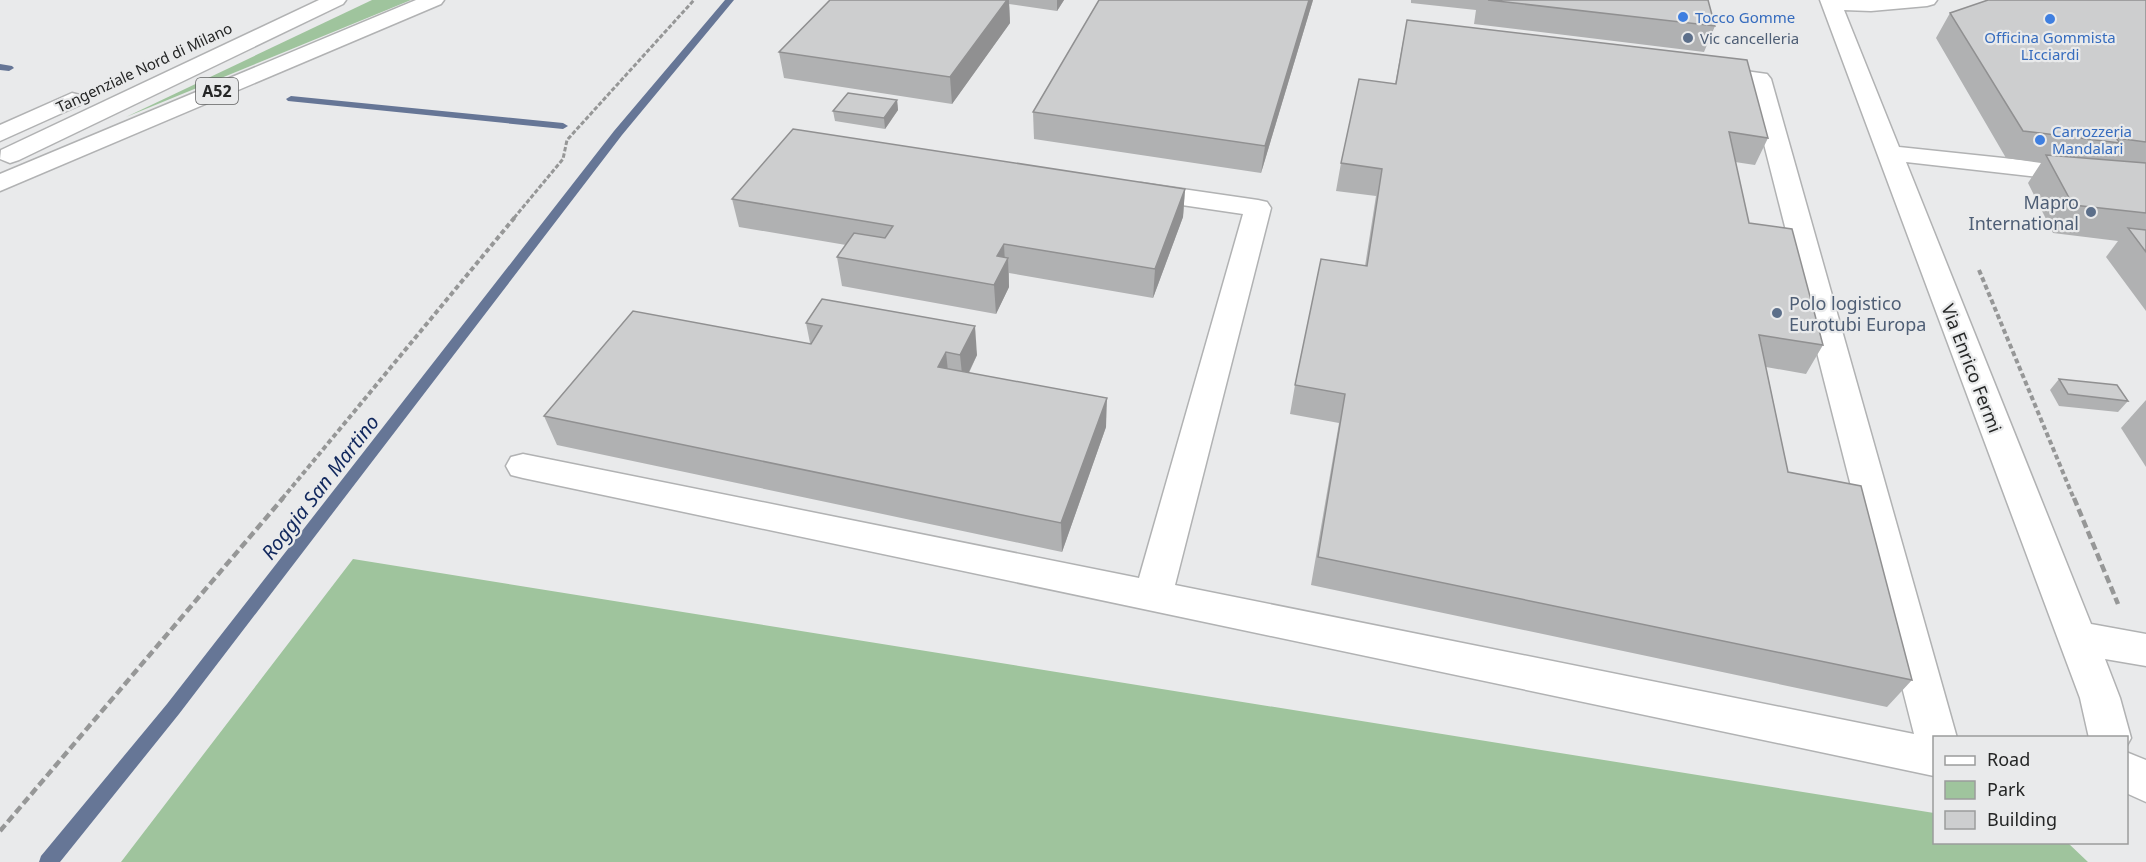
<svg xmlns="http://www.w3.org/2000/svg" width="2146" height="862" font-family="'Noto Sans',sans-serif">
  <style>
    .green { fill: #9fc49d }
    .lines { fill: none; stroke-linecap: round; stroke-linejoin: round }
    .stream { fill: #667696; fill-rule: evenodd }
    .minor-casing { stroke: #b1b2b3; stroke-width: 3 }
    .highway-casing { stroke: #b1b2b3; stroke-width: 3 }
    .path-far2 { stroke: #969797; stroke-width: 3; stroke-dasharray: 4.5 2; stroke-linecap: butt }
    .path-far1 { stroke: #969797; stroke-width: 4; stroke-dasharray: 5 3; stroke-linecap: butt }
    .path { stroke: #969797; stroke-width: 4.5; stroke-dasharray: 8 4; stroke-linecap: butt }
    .minor { fill: #fff; fill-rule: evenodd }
    .highway { fill: #fff; fill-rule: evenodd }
    .wall { fill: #b0b1b2 }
    .shaded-wall { fill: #909091 }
    .building { fill: #cdcecf; stroke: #909091; stroke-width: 1.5 }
    .shop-dot { fill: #3f7fe0; stroke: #e9eaeb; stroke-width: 2 }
    .service-dot { fill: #5c6f8a; stroke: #e9eaeb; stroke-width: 2 }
    .labels { text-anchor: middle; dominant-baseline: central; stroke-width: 4.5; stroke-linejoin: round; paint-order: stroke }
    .far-shop-label { font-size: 15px; fill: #366cbe; stroke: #e9eaeb; text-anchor: start }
    .far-service-label { font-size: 15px; fill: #4e5e75; stroke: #e9eaeb; text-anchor: start }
    .far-street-label { font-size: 15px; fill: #252626; stroke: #e9eaeb }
    .shield { fill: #e9eaeb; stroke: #606161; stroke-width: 1.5 }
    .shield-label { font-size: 16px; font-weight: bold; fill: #252626 }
    .service-label { font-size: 18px; fill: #4e5e75; stroke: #e9eaeb; text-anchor: end }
    .street-label { font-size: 18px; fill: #252626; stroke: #e9eaeb }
    .water-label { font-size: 20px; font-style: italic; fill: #10275d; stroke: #e9eaeb }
  </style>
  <rect width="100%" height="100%" fill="#e9eaeb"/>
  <g class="green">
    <path d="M372,0H411L126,117Z"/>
    <path d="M353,559L1934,813V842L2068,843L2088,862H121Z"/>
  </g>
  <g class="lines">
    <g class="stream">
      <path d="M725,0H734L622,135L179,714L60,862H39L41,856L167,704L614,131Z"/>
      <path d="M0,64L12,66L14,68L9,71L0,70Z"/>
      <path d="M291,96L563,123L568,126L563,129L288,101L286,99Z"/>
    </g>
    <defs>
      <g id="minor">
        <path d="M1820,0H1937L1934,4L1927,6L1871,11L1844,10L1899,147L2146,173V189L1906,162L2091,624L2146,634V666L2105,659L2120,698L2131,738L2126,747V738H2089L2080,698Z"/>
        <path d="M1709,66L1767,74L1771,79L1957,738H1934V776L523,478L511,475L506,466L511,457L523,454L1139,578L1243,214L1141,199L1132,197L1128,191L1132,185L1141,183L1258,200L1267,202L1271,208L1175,585L1914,734L1749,85L1701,78L1698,73L1701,68Z"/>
        <path d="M2126,752L2146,760V802L2126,793Z"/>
      </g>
      <g id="highway">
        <path d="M319,0H346L343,4L19,160L10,163L0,159L1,150Z"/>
        <path d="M416,0H444L441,4L0,191V174Z"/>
        <path d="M72,93L80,95L84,100L80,105L0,141V125Z"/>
      </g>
    </defs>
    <use href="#minor" class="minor-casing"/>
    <use href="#highway" class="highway-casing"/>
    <path class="path-far2" d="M514,218L563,159L567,140L694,0"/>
    <g class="path-far1">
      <path d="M1979,270L2074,499"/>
      <path d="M282,499L515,217"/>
    </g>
    <g class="path">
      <path d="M2074,498L2118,604"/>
      <path d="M0,831L283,498"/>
    </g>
    <use href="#minor" class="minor"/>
    <use href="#highway" class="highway"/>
  </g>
  <g class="wall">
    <path d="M830,0H1064L1057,11L1009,4L1010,23L952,104L784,78L779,52Z"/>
    <path d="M1313,0L1261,173L1034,139L1033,112Z"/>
    <path d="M1411,0H1708L1715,26L1704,52L1474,24L1476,10L1411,3Z"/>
    <path d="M2146,0V311L2106,257L2118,241L2053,233L2028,183L2041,163L2006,158L1936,38L1950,13Z"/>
    <path d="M1407,20L1768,138L1755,165L1735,162L1749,223L1823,345L1806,374L1766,367L1788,472L1912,680L1887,707L1311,585L1339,423L1290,414L1295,385L1365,266L1376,196L1336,191L1341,163L1395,84Z"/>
    <path d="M897,100L898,110L885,129L835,121L833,111Z"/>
    <path d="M1185,189L1183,217L1153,298L1009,273V287L996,314L842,286L837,257L846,245L739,227L732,199Z"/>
    <path d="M806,323L977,355L969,373L1106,427L1062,552L557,445L544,416L810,343Z"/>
    <path d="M2059,379L2128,401L2118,412L2059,406L2050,390Z"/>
    <path d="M2146,400V467L2121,428Z"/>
  </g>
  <g class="shaded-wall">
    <path d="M1007,0H1009L1010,23L952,104L950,77Z"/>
    <path d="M1057,0H1064L1057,11Z"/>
    <path d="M1309,0H1313L1261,173L1265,146Z"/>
    <path d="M897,100L898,110L885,129L884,118Z"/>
    <path d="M1185,189L1183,217L1153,298L1155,269Z"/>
    <path d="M1004,244L1005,264L1008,258L1009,287L996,314L994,285L997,256Z"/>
    <path d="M975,326L977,355L963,384L960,355Z"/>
    <path d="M946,352L949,381L938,367Z"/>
    <path d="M1107,398L1106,427L1062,552L1061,523Z"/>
  </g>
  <g class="building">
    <path d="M830,0H1007L950,77L779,52Z"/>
    <path d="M1099,0H1309L1265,146L1033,112Z"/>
    <path d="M1488,0H1708L1715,26Z"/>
    <path d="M1988,0H2146V142L2116,138L2120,143L2023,131L1950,13Z"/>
    <path d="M1407,20L1747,60L1768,138L1729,132L1749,223L1792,229L1823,345L1759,335L1788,472L1861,486L1912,680L1318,557L1345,394L1295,385L1321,259L1367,266L1382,169L1341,163L1359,79L1396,84Z"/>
    <path d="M848,93L897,100L884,118L833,111Z"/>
    <path d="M793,129L1185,189L1155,269L1004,244L997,256L1008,258L994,285L837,257L854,233L885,238L893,226L732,199Z"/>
    <path d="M2046,155L2146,163V213L2073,205Z"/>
    <path d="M2128,228L2146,230V252Z"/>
    <path d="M822,299L975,326L960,355L946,352L938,367L1107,398L1061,523L544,416L633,311L811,344L822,326L806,323Z"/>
    <path d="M2059,379L2117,385L2128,401L2068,394Z"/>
  </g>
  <g class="shop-dot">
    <circle cx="1683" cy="17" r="6"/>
    <circle cx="2050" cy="19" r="6"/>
    <circle cx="2040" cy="140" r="6"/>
  </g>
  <g class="service-dot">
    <circle cx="1688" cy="38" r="6"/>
    <circle cx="2091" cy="212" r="6"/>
    <circle cx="1777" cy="313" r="6"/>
  </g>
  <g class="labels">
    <g class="far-shop-label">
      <text x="1695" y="17">Tocco Gomme</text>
      <text x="2050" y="37" text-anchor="middle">Officina Gommista<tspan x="2050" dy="17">LIcciardi</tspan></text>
      <text x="2052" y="131">Carrozzeria<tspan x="2052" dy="17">Mandalari</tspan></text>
    </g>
    <g class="far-service-label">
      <text x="1700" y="38">Vic cancelleria</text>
    </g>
    <g class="far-street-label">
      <text transform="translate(144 67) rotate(-25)">Tangenziale Nord di Milano</text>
    </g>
    <rect class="shield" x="196" y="78" width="42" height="26" rx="4.5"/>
    <g class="shield-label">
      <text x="217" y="91">A52</text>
    </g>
    <g class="service-label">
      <text x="2079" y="202">Mapro<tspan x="2079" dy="21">International</tspan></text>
      <text x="1789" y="303" text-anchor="start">Polo logistico<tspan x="1789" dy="21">Eurotubi Europa</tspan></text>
    </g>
    <g class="street-label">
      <text transform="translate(1972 368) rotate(69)">Via Enrico Fermi</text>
    </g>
    <g class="water-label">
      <text transform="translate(320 487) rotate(-52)">Roggia San Martino</text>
    </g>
  </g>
  <rect x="1933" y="736" width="195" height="108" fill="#e9eaeb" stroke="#9b9c9c" stroke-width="1.5"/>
  <rect x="1945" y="756" width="30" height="9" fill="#ffffff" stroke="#9b9c9c" stroke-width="1.5"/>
  <text x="1987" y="766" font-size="18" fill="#252626">Road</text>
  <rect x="1945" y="781" width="30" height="18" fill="#9fc49d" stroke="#9b9c9c" stroke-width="1.5"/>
  <text x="1987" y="796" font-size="18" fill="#252626">Park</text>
  <rect x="1945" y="811" width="30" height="18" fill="#cdcecf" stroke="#9b9c9c" stroke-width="1.5"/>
  <text x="1987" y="826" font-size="18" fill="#252626">Building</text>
</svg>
